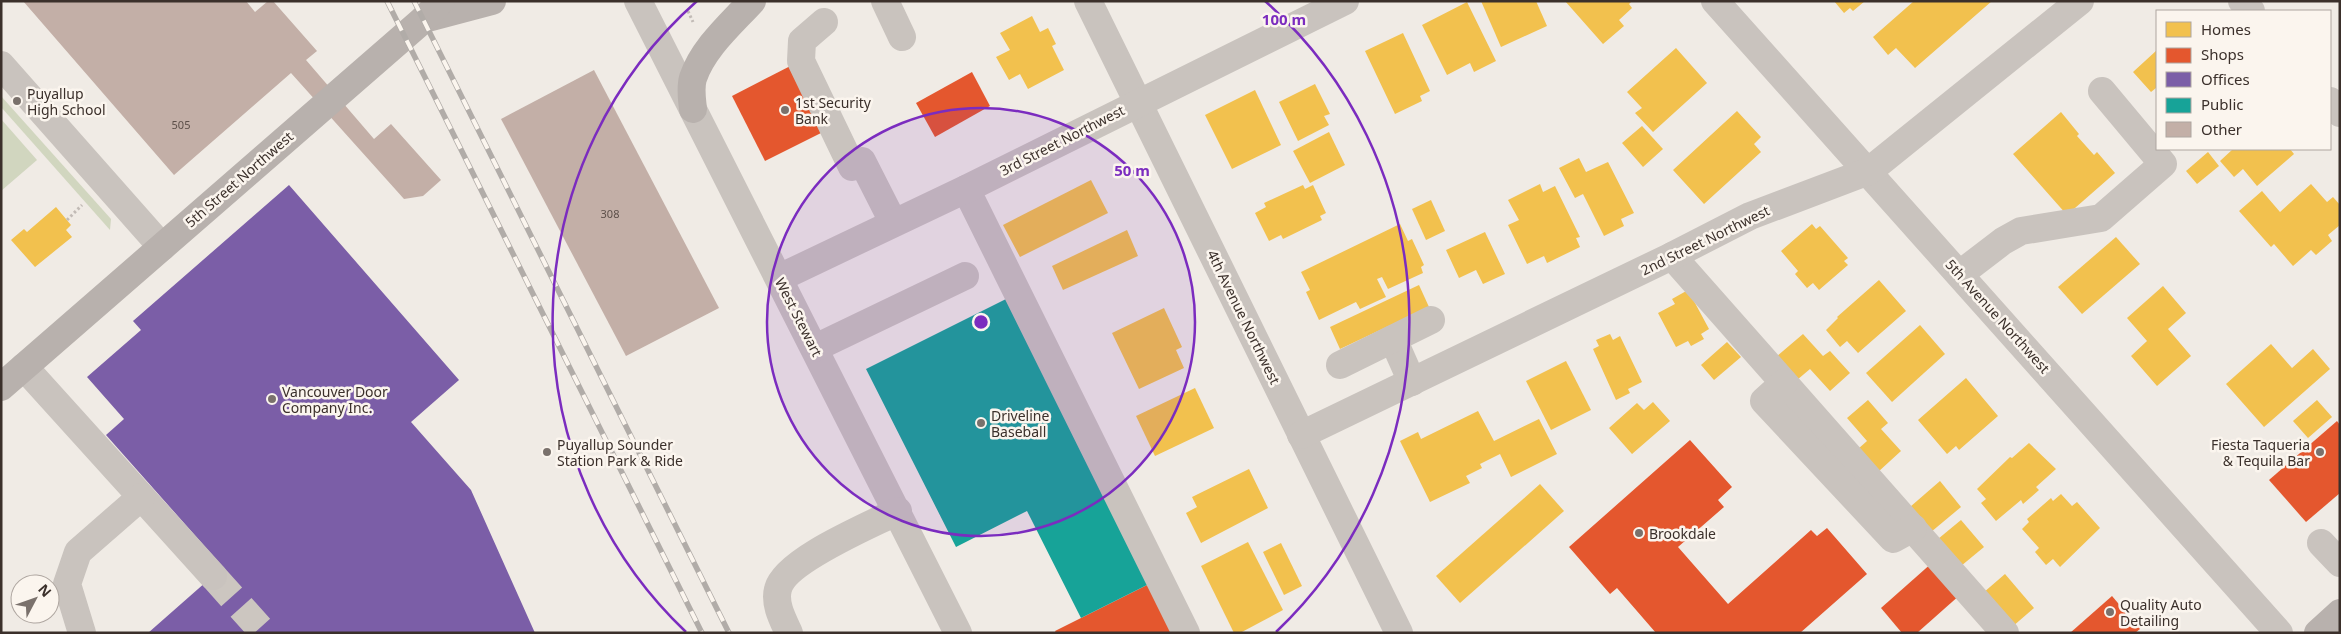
<svg xmlns="http://www.w3.org/2000/svg" width="2341" height="634" font-family="'Noto Sans',sans-serif">
  <style>
    .green { fill: #d1d6bf }
    .homes { fill: #f2c14e }
    .shops { fill: #e4572e }
    .offices { fill: #7b5ea7 }
    .public { fill: #17a398 }
    .building { fill: #c3afa7 }
    .lines { fill: none; stroke-linecap: round; stroke-linejoin: round }
    .minor-tunnel { stroke: #ccc6c0; stroke-width: 28; stroke-dasharray: 28 14; stroke-linecap: butt }
    .path { stroke: #c2bbb6; stroke-width: 3; stroke-dasharray: 2.5 2.5; stroke-linecap: butt }
    .minor { stroke: #c9c3be; stroke-width: 28 }
    .major { stroke: #b8b1ad; stroke-width: 28 }
    .rail-casing { stroke: #b1aca8; stroke-width: 5.5 }
    .rail { stroke: #fbf5ee; stroke-width: 4; stroke-dasharray: 11; stroke-linecap: butt }
    .ring { fill: none; stroke: #7b2cbf; stroke-width: 2.5 }
    .poi-dot { fill: #7a716c; stroke: #fbf5ee; stroke-width: 2 }
    .labels { text-anchor: middle; dominant-baseline: central; stroke-width: 5; stroke-linejoin: round; paint-order: stroke }
    .number-label { font-size: 11px; fill: #5d504a }
    .poi-label { font-size: 14px; fill: #3b302b; stroke: #fbf5ee; text-anchor: start }
    .street-label { font-size: 14px; fill: #3b302b; stroke: #fbf5ee }
    .centre { fill: #7b2cbf; stroke: #fbf5ee; stroke-width: 2.5 }
    .ring-label { font-size: 15px; text-anchor: middle; font-weight: bold; fill: #7b2cbf; stroke: #fbf5ee; stroke-width: 5; stroke-linejoin: round; paint-order: stroke }
  </style>
  <rect width="100%" height="100%" fill="#f0ebe5"/>
  <g class="green">
    <path d="M1,96L111,219L110,230L1,107Z"/>
    <path d="M1,119L37,160L1,191Z"/>
  </g>
  <g class="homes">
    <path d="M1481,1H1536L1547,26L1501,47Z"/>
    <path d="M1565,1H1632L1629,4L1632,8L1619,20L1624,26L1603,44Z"/>
    <path d="M1834,1H1865L1853,11L1850,8L1844,13Z"/>
    <path d="M1914,1H1992L1915,68L1896,48L1888,55L1873,37Z"/>
    <path d="M1467,2L1496,61L1474,72L1470,63L1447,75L1422,25Z"/>
    <path d="M1032,16L1040,32L1048,28L1056,44L1052,46L1064,70L1028,89L1020,74L1009,80L996,57L1010,50L1000,33Z"/>
    <path d="M1403,33L1430,91L1420,96L1422,101L1395,114L1365,51Z"/>
    <path d="M1676,48L1707,83L1653,132L1635,113L1642,108L1627,92Z"/>
    <path d="M2157,50V90L2156,88L2151,92L2133,72Z"/>
    <path d="M1315,84L1330,114L1324,116L1329,125L1298,141L1279,102Z"/>
    <path d="M1255,90L1281,145L1232,169L1205,115Z"/>
    <path d="M1737,111L1761,137L1754,144L1761,152L1704,204L1673,170Z"/>
    <path d="M2061,112L2079,134L2077,136L2094,155L2097,152L2115,173L2067,215L2013,154Z"/>
    <path d="M1642,126L1663,149L1643,167L1622,143Z"/>
    <path d="M1329,132L1345,165L1310,183L1293,151Z"/>
    <path d="M2233,149H2290L2294,154L2257,186L2243,169L2234,177L2220,161Z"/>
    <path d="M2208,152L2219,166L2197,184L2186,171Z"/>
    <path d="M1579,158L1586,172L1608,162L1634,213L1621,219L1624,226L1604,236L1583,194L1575,198L1559,168Z"/>
    <path d="M1091,180L1108,213L1020,257L1003,225Z"/>
    <path d="M1540,184L1543,192L1555,186L1580,237L1576,238L1580,247L1547,263L1544,256L1527,264L1508,225L1519,220L1508,200Z"/>
    <path d="M2311,184L2327,202L2333,197L2340,205V225L2328,235L2332,241L2316,255L2311,250L2293,266L2274,244L2271,247L2239,211L2262,191L2280,212Z"/>
    <path d="M1303,185L1305,189L1313,185L1326,213L1320,216L1322,220L1283,239L1281,235L1269,241L1255,213L1266,207L1264,203Z"/>
    <path d="M1431,200L1445,231L1426,240L1412,209Z"/>
    <path d="M56,207L71,225L66,230L72,237L35,267L11,240L24,229L27,232Z"/>
    <path d="M1400,224L1408,241L1412,239L1424,265L1421,267L1423,273L1388,289L1382,277L1377,279L1386,297L1360,309L1356,302L1319,320L1306,292L1310,290L1301,272Z"/>
    <path d="M1812,224L1816,229L1820,226L1848,258L1844,261L1848,265L1819,290L1813,283L1807,288L1795,274L1798,271L1781,251Z"/>
    <path d="M1127,230L1138,256L1063,290L1052,266Z"/>
    <path d="M1485,232L1505,274L1483,284L1476,270L1459,278L1446,250Z"/>
    <path d="M2116,237L2140,264L2082,314L2058,287Z"/>
    <path d="M1879,280L1906,311L1858,353L1847,341L1840,347L1826,330L1838,318L1837,317Z"/>
    <path d="M1419,285L1429,307L1340,349L1330,327Z"/>
    <path d="M2163,286L2186,313L2168,329L2191,356L2157,386L2131,356L2147,341L2127,318Z"/>
    <path d="M1688,290L1709,329L1701,334L1704,339L1691,346L1688,341L1676,347L1658,313L1675,304L1672,299Z"/>
    <path d="M1164,308L1182,347L1176,350L1184,368L1139,389L1112,333Z"/>
    <path d="M1920,325L1945,354L1892,402L1866,373Z"/>
    <path d="M1610,334L1613,340L1620,336L1642,382L1628,389L1630,393L1616,400L1593,349L1599,346L1596,340Z"/>
    <path d="M1803,334L1823,356L1830,351L1850,373L1830,391L1810,369L1797,380L1776,357Z"/>
    <path d="M1727,342L1741,357L1714,380L1701,365Z"/>
    <path d="M2271,344L2292,368L2313,349L2330,369L2264,427L2226,384Z"/>
    <path d="M1566,361L1591,410L1551,430L1526,381Z"/>
    <path d="M1966,378L1998,416L1959,450L1956,446L1947,454L1918,420Z"/>
    <path d="M1195,388L1214,428L1155,456L1136,416Z"/>
    <path d="M1868,400L1888,423L1881,429L1901,451L1878,472L1858,449L1867,441L1847,418Z"/>
    <path d="M2317,400L2332,417L2308,438L2293,421Z"/>
    <path d="M1653,402L1670,421L1632,454L1609,428L1637,403L1644,410Z"/>
    <path d="M1478,411L1494,441L1539,419L1557,454L1511,477L1500,454L1480,464L1482,468L1466,476L1470,483L1430,502L1400,441L1418,432L1421,439Z"/>
    <path d="M2029,443L2056,469L2036,487L2039,490L2023,504L2021,500L1996,521L1981,503L1986,499L1977,489L2010,457L2012,458Z"/>
    <path d="M1249,469L1268,508L1201,543L1186,513L1197,507L1192,497Z"/>
    <path d="M1940,481L1961,507L1931,532L1910,507Z"/>
    <path d="M1540,484L1564,511L1460,603L1436,576Z"/>
    <path d="M2061,494L2072,506L2077,502L2100,528L2060,567L2053,559L2046,565L2035,552L2039,548L2022,529L2029,522L2027,519L2051,498L2053,501Z"/>
    <path d="M1961,520L1984,547L1961,566L1938,539Z"/>
    <path d="M1248,542L1283,610L1240,633H1234L1201,566Z"/>
    <path d="M1281,543L1302,586L1284,595L1263,552Z"/>
    <path d="M2005,574L2034,608L2012,627L1983,593Z"/>
  </g>
  <g class="shops">
    <path d="M804,59L837,125L765,161L732,96Z"/>
    <path d="M972,72L990,106L935,137L916,103Z"/>
    <path d="M2337,421L2340,425V493L2306,522L2269,480Z"/>
    <path d="M1690,440L1732,487L1718,500L1724,507L1678,547L1728,604L1811,530L1817,536L1827,528L1867,574L1800,633H1656L1617,588L1610,594L1569,547Z"/>
    <path d="M1933,562L1961,594L1917,633H1902L1881,608Z"/>
    <path d="M1151,583L1176,633H1056L1055,631Z"/>
    <path d="M2112,596L2140,629L2135,633H2070Z"/>
  </g>
  <path class="offices" d="M289,185L459,380L411,422L471,490L535,633H148L223,567L106,435L124,419L87,377L141,330L133,321Z"/>
  <path class="public" d="M1006,299L1151,583L1081,618L1027,511L956,547L866,369Z"/>
  <g class="building">
    <path d="M23,1H246L255,12L268,1H273L317,51L306,60L374,139L391,124L441,180L423,196L404,199L291,73L174,175Z"/>
    <path d="M594,70L719,308L626,356L501,119Z"/>
  </g>
  <g class="lines">
    <path class="minor-tunnel" d="M213,576L264,633"/>
    <g class="path">
      <path d="M688,11L693,22"/>
      <path d="M67,220L82,205"/>
    </g>
    <g class="minor">
      <path d="M638,1L958,633"/>
      <path d="M885,1L902,37"/>
      <path d="M1088,1L1399,633"/>
      <path d="M1715,1L2279,633"/>
      <path d="M2242,1L2251,11"/>
      <path d="M824,22L802,41L801,61L852,167"/>
      <path d="M1,65L162,247"/>
      <path d="M2330,101L2340,113"/>
      <path d="M862,161L893,222"/>
      <path d="M966,189L1186,633"/>
      <path d="M1672,256L2005,633"/>
      <path d="M1960,274L2003,241L2021,231L2101,218L2163,164L2102,91"/>
      <path d="M779,278L966,189L1345,1"/>
      <path d="M1393,339L1412,382"/>
      <path d="M815,348L965,276"/>
      <path d="M1340,365L1431,320"/>
      <path d="M24,367L213,576"/>
      <path d="M1784,383L1764,401L1893,539L1913,528"/>
      <path d="M1301,435L1672,256L1750,216L1869,171L2080,1"/>
      <path d="M2321,543L2340,563"/>
      <path d="M82,633L67,584L78,552L141,497"/>
      <path d="M789,633C783,620 774,604 778,589C785,560 871,525 898,511"/>
    </g>
    <g class="major">
      <path d="M424,19L492,1"/>
      <path d="M693,109C692,99 690,88 693,78C703,48 731,24 752,1"/>
      <path d="M1,387L424,19L441,1"/>
      <path d="M2318,633L2340,613"/>
    </g>
    <defs>
      <g id="rail">
        <path d="M387,1L702,633"/>
        <path d="M414,1L729,633"/>
      </g>
    </defs>
    <use href="#rail" class="rail-casing"/>
    <use href="#rail" class="rail"/>
  </g>
  <circle cx="981" cy="322" r="214" fill="#7b2cbf" fill-opacity=".12"/>
  <g class="ring">
    <circle cx="981" cy="322" r="214"/>
    <path d="M686 632A428 428 0 0 1 697 1M1265 1A428 428 0 0 1 1276 632"/>
  </g>
  <g class="poi-dot">
    <circle cx="17" cy="101" r="5"/>
    <circle cx="785" cy="110" r="5"/>
    <circle cx="272" cy="399" r="5"/>
    <circle cx="981" cy="423" r="5"/>
    <circle cx="547" cy="452" r="5"/>
    <circle cx="2320" cy="452" r="5"/>
    <circle cx="1639" cy="533" r="5"/>
    <circle cx="2110" cy="612" r="5"/>
  </g>
  <g class="labels">
    <g class="number-label">
      <text x="181" y="124">505</text>
      <text x="610" y="213">308</text>
    </g>
    <g class="poi-label">
      <text x="27" y="93">Puyallup<tspan x="27" dy="16">High School</tspan></text>
      <text x="795" y="102">1st Security<tspan x="795" dy="16">Bank</tspan></text>
      <text x="282" y="391">Vancouver Door<tspan x="282" dy="16">Company Inc.</tspan></text>
      <text x="991" y="415">Driveline<tspan x="991" dy="16">Baseball</tspan></text>
      <text x="557" y="444">Puyallup Sounder<tspan x="557" dy="16">Station Park &amp; Ride</tspan></text>
      <text x="2310" y="444" text-anchor="end">Fiesta Taqueria<tspan x="2310" dy="16">&amp; Tequila Bar</tspan></text>
      <text x="1649" y="533">Brookdale</text>
      <text x="2120" y="604">Quality Auto<tspan x="2120" dy="16">Detailing</tspan></text>
    </g>
    <g class="street-label">
      <text transform="translate(1062 140) rotate(-27)">3rd Street Northwest</text>
      <text transform="translate(239 179) rotate(-41)">5th Street Northwest</text>
      <text transform="translate(1705 240) rotate(-26)">2nd Street Northwest</text>
      <text transform="translate(1998 316) rotate(48)">5th Avenue Northwest</text>
      <text transform="translate(799 317) rotate(63)">West Stewart</text>
      <text transform="translate(1244 317) rotate(64)">4th Avenue Northwest</text>
    </g>
  </g>
  <circle cx="981" cy="322" r="8" class="centre"/>
  <g class="ring-label">
    <text x="1284" y="25">100 m</text>
    <text x="1132" y="176">50 m</text>
  </g>
  <rect width="2341" height="634" fill="none" stroke="#3b302b" stroke-width="5"/>
  <rect x="2156" y="10" width="175" height="140" fill="#fbf5ee" stroke="#aea6a0"/>
  <rect x="2166" y="22" width="25" height="15" fill="#f2c14e" stroke="#aea6a0"/>
  <text x="2201" y="35" font-size="15" fill="#3b302b">Homes</text>
  <rect x="2166" y="48" width="25" height="15" fill="#e4572e" stroke="#aea6a0"/>
  <text x="2201" y="60" font-size="15" fill="#3b302b">Shops</text>
  <rect x="2166" y="72" width="25" height="15" fill="#7b5ea7" stroke="#aea6a0"/>
  <text x="2201" y="85" font-size="15" fill="#3b302b">Offices</text>
  <rect x="2166" y="98" width="25" height="15" fill="#17a398" stroke="#aea6a0"/>
  <text x="2201" y="110" font-size="15" fill="#3b302b">Public</text>
  <rect x="2166" y="122" width="25" height="15" fill="#c3afa7" stroke="#aea6a0"/>
  <text x="2201" y="135" font-size="15" fill="#3b302b">Other</text>
  <g transform="translate(35 599) rotate(49)"><circle r="24" fill="#fbf5ee" stroke="#aea6a0"/>
  <path d="M0-4L9 19L0 12L-9 19Z" fill="#7a716c"/>
  <text y="-8" font-size="14" font-weight="bold" text-anchor="middle" fill="#3b302b">N</text>
  </g>
</svg>
